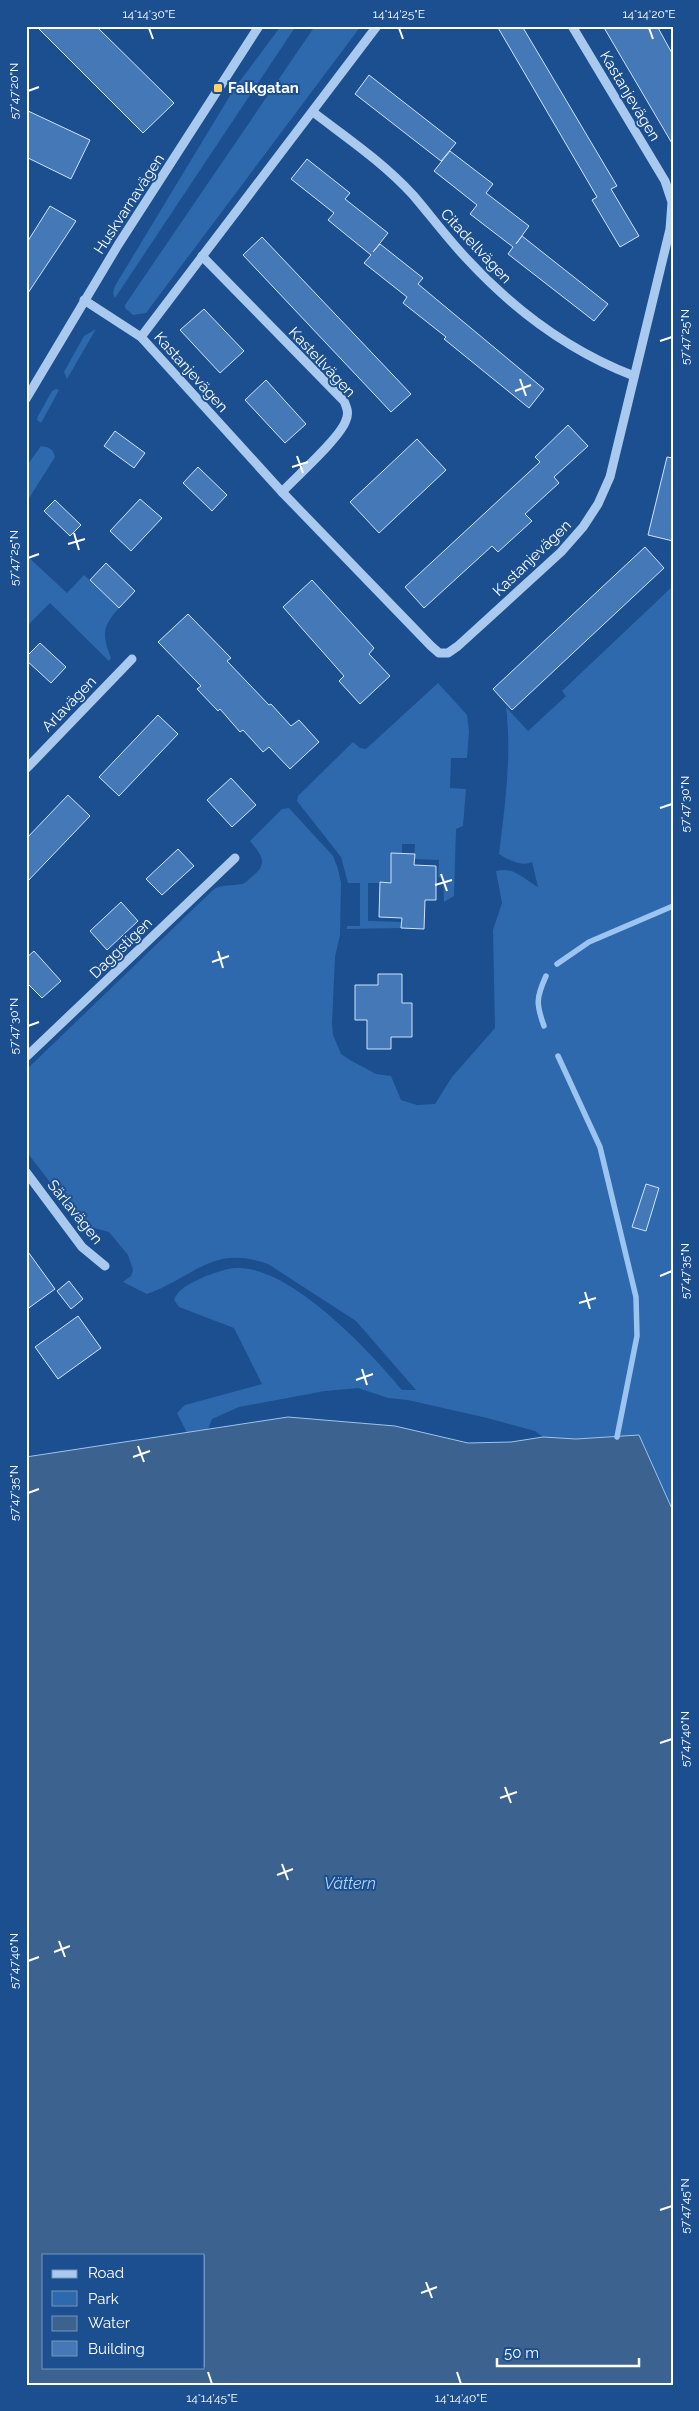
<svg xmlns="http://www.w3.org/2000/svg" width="699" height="2411" font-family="Raleway,sans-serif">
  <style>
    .green { fill: #2e69ad }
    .water { fill: #3c6290; stroke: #9cc4f0; fill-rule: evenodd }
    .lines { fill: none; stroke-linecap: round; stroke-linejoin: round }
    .stream { stroke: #9cc4f0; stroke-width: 5.5 }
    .building { fill: #4478b7; stroke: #cfe3fa }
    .minor { stroke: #a9c9ee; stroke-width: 9 }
    .ticks { fill: none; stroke: #fff; stroke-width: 2 }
    .poi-dot { fill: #ffd166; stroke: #1b4f8f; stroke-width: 2 }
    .labels { text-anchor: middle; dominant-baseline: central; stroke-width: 4; stroke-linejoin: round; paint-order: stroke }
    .poi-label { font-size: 15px; font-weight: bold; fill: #fff; stroke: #1b4f8f; text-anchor: start }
    .street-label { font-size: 15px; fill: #fff; stroke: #1b4f8f }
    .water-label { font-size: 16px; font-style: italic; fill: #b5d3f5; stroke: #1b4f8f }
    .neatline { fill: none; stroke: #fff; stroke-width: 2 }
    .ticks-label { font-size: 12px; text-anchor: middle; fill: #fff }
  </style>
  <rect width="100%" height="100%" fill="#1b4f8f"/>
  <g class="green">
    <path d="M281,26H296L115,298L113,293L115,286L234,89Z"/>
    <path d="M315,26H361L146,313L133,315L125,308V305Z"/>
    <path d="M96,329L67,379L64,372L84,336Z"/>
    <path d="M56,389L59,390L41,423L37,420L38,416L52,391Z"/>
    <path d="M41,446C49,447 53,449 55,457L26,503V467Z"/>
    <path d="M26,555L67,593L84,575L119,608C102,627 102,634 111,658L109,661L50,603L26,627Z"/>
    <path d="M673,586V1511L639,1435L576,1439L543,1437L535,1431L487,1418L408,1400L388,1398L358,1388L325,1391L239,1407L212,1419L208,1429L187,1433L177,1413L185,1405L262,1384L234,1328L179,1307L174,1300C179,1287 194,1282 206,1276C215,1273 227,1268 236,1268C289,1265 370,1351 402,1390H416L356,1321L268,1264C212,1244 195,1277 147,1294L123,1282L131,1276L133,1270L128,1255L109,1232L83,1225L26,1151V1070L214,889C223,884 232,886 242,884C246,883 251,877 255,874C269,862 259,852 250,841L282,809L289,808L333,856L338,869L341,883L340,935L335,957L332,1023L333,1035L341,1054L350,1060L376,1074L391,1076L401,1100L417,1105L435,1104L452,1077L495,1028L493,930L502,903L496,871C514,866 524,880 538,887L532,862C521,867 509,860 499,854C505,805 512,756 506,707L528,731L566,696L562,691Z"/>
    <path d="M438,683L467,715L469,731L467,758H451L450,788L466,789L463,826L456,829L454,896L444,902L443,878L438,877L439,860L414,859L415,844H402V853H391V883H368V921L401,922V928L347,929V926H360V883H348L341,857L297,801L298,796L353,742L360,748L366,749Z"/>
  </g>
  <path class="water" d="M288,1417L395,1426L468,1443L511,1442L543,1437L576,1439L639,1435L673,1511V2385H26V1457ZM44,2255H204V2367H44Z"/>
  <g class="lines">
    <g class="stream">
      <path d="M557,964L589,942L673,906"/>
      <path d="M544,1026C536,1004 536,998 546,976"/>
      <path d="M558,1056L600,1147L636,1297L637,1336L617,1437"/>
    </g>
  </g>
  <g class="building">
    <path d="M36,26H96L174,103L143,133Z"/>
    <path d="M497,26H522L617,186L611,189L639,236L620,247L592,200L597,197Z"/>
    <path d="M603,26H657L673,55V145Z"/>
    <path d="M369,75L456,143L441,161L355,94Z"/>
    <path d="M26,110L90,140L71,179L26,157Z"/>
    <path d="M450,151L493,184L486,193L529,226L516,244L522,236L608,304L594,321L508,254L513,247L470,214L477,205L434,171Z"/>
    <path d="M307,159L350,193L345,199L388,233L373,252L380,244L423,278L418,284L544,389L529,408L444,339L446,337L403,303L407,297L364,263L371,255L328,220L334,213L291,179Z"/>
    <path d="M50,206L76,221L26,296V244Z"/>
    <path d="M262,237L411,394L391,412L243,255Z"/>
    <path d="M204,309L244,351L220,373L180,330Z"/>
    <path d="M266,380L306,424L285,443L245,400Z"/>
    <path d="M568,425L588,446L554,477L559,483L525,514L532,521L498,552L492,546L424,608L405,587L540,462L535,457Z"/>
    <path d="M115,431L145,453L134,468L104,446Z"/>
    <path d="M417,439L446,470L379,533L350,502Z"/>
    <path d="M667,457L673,458V541L648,535Z"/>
    <path d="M198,467L227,495L212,511L183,483Z"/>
    <path d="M140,499L162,518L131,551L110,531Z"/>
    <path d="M55,500L81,525L70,536L44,511Z"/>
    <path d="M645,547L664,568L512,710L493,689Z"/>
    <path d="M106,563L135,591L119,608L90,580Z"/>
    <path d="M312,580L374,648L369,654L390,676L360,704L339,681L344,676L283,607Z"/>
    <path d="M188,614L231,658L227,661L269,705L271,704L291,726L299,720L319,742L290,769L269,747L263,752L243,730L240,732L220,709L218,711L197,689L201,686L158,642Z"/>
    <path d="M40,643L66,667L51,683L26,660V657Z"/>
    <path d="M158,715L178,734L119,796L99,777Z"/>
    <path d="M231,778L256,805L232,827L207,800Z"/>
    <path d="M68,795L90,816L26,883V839Z"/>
    <path d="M178,849L194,866L162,895L146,879Z"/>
    <path d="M391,853L415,854L414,865L436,866V900H425L424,929L401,928L402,918L379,917L380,882L391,883Z"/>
    <path d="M121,902L138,921L107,950L90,931Z"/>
    <path d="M34,951L61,981L42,998L26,982V958Z"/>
    <path d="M378,974H402V1003H412V1037H391V1049H367V1020H355V985H378Z"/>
    <path d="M646,1184L659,1188L646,1231L632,1227Z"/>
    <path d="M26,1249L55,1289L26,1310Z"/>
    <path d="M69,1281L83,1299L71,1309L57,1291Z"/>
    <path d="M78,1316L101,1348L58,1379L35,1347Z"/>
  </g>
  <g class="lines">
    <g class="minor">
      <path d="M313,112C347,138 384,163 413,195C431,216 448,239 467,259C514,310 569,351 634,376"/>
      <path d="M202,256L344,401C347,408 349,413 346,420C341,437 296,477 282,492"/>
      <path d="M84,300L141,337L282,492L431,646L439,653H448L458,646L561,552L583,527L598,504L610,477L670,229L672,202L665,181L572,26"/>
      <path d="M141,337L377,26"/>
      <path d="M26,399L118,245L259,26"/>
      <path d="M26,769L132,659"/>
      <path d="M26,1057L235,858"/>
      <path d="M26,1172L82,1247L105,1266"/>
    </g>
  </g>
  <path class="ticks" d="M149,28L153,39M399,28L403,39M649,28L653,39M28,91L39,87M660,341L672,337M520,379L526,396M515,391L531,385M297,456L303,473M292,467L308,462M74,533L79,550M68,544L85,539M28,558L39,554M660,808L672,804M441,874L447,891M435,885L452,880M218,951L223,968M212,962L229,956M28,1026L39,1022M660,1276L672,1271M585,1292L590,1309M579,1303L596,1298M362,1369L367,1385M356,1380L373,1374M138,1446L144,1462M133,1457L150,1451M28,1493L39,1489M660,1743L672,1739M505,1787L511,1803M500,1798L517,1792M282,1864L288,1880M277,1875L293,1869M59,1941L65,1957M54,1952L70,1946M28,1961L39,1957M660,2210L672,2206M426,2282L432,2298M421,2293L437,2287M208,2372L212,2384M457,2372L461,2384"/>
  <rect class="poi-dot" x="213" y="83" width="10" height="10" rx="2.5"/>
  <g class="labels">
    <g class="poi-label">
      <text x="228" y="88">Falkgatan</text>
    </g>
    <g class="street-label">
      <text transform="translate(630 96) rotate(59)">Kastanjevägen</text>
      <text transform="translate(129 204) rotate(-57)">Huskvarnavägen</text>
      <text transform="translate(476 246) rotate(47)">Citadellvägen</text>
      <text transform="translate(322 362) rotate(47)">Kastellvägen</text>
      <text transform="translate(191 372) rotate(48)">Kastanjevägen</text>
      <text transform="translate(532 558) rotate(-44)">Kastanjevägen</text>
      <text transform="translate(69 704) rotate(-46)">Arlavägen</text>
      <text transform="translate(121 948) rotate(-44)">Daggstigen</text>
      <text transform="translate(75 1212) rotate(51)">Särlavägen</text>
    </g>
    <g class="water-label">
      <text x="350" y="1883">Vättern</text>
    </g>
  </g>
  <rect width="699" height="2411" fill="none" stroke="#1b4f8f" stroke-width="55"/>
  <rect x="42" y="2254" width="162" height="115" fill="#1b4f8f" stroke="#7695bc"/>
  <rect x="52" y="2270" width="25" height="8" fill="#a9c9ee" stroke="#7695bc"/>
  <text x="88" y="2278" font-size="15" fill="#ffffff">Road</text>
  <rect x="52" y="2291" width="25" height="15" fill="#2e69ad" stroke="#7695bc"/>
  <text x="88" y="2304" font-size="15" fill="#ffffff">Park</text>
  <rect x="52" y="2316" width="25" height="15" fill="#3c6290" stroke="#7695bc"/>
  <text x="88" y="2328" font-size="15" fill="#ffffff">Water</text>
  <rect x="52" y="2341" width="25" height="15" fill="#4478b7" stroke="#7695bc"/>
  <text x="88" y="2354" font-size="15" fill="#ffffff">Building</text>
  <path d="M497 2358v8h142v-8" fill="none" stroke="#ffffff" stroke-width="2.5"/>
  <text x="504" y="2358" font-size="15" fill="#ffffff" stroke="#1b4f8f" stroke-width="4" paint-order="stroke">50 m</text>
  <rect x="28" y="28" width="644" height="2356" class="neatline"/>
  <g class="ticks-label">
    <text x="149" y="18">14°14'30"E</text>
    <text x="399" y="18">14°14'25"E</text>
    <text x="649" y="18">14°14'20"E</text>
    <text transform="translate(14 91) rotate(-90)" y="4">57°47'20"N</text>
    <text transform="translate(685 337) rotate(-90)" y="4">57°47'25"N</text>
    <text transform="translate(14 558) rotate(-90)" y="4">57°47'25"N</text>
    <text transform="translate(685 804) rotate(-90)" y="4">57°47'30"N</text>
    <text transform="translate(14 1026) rotate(-90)" y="4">57°47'30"N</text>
    <text transform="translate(685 1271) rotate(-90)" y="4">57°47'35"N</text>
    <text transform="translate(14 1493) rotate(-90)" y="4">57°47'35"N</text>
    <text transform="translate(685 1739) rotate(-90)" y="4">57°47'40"N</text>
    <text transform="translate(14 1961) rotate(-90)" y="4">57°47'40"N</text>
    <text transform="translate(685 2206) rotate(-90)" y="4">57°47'45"N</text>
    <text x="212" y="2402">14°14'45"E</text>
    <text x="461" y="2402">14°14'40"E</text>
  </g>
</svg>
